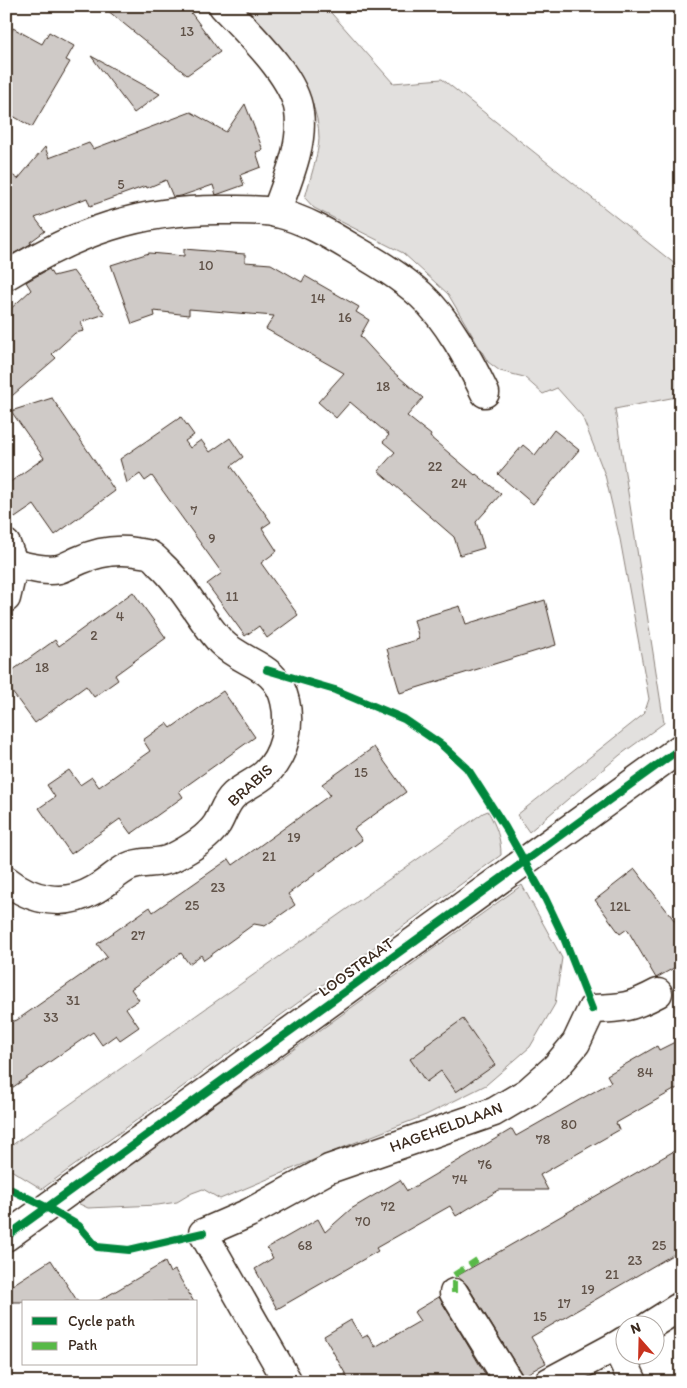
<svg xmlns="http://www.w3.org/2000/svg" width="687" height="1388" font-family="Itim,sans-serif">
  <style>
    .green { fill: #e2e0de; stroke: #8e857e }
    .building { fill: #cfcac7; stroke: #3b2a1e }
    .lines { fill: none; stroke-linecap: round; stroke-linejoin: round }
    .minor-casing { stroke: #3b2a1e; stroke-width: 31 }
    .minor { stroke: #fff; stroke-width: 28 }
    .quiet { stroke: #58b947; stroke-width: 6; stroke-dasharray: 12 6; stroke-linecap: butt }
    .cycleway-casing { stroke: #fff; stroke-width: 11 }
    .cycleway { stroke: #00873e; stroke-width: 8 }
    .labels { text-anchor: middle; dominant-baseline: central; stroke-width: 4; stroke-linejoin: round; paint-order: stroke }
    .number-label { font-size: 14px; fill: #605248 }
    .street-label { font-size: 16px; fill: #3b2a1e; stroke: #fff }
  </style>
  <rect width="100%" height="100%" fill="#fff"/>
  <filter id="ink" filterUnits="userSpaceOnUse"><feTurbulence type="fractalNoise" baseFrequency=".02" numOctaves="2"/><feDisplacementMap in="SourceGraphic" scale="10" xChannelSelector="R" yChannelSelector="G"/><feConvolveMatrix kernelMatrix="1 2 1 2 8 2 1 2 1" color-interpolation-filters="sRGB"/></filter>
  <g filter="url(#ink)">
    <g class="green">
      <path d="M241,6H325L393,83L442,79L675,264L681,260V396L615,409L664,723L620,755L529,832L517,815L644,714L649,699L620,539L605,475L582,416L557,388L543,394L524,377L500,371L488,362L448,294L403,253L314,208L305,198C309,182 319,153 319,138C319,86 272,44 241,6Z"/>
      <path d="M488,811C496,826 501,838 501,855L42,1189L6,1167V1150L15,1143L483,813Z"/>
      <path d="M522,885L562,958L555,1004L530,1047L486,1085L426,1115L354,1143L220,1199L203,1189L192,1193L177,1202L158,1205L88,1208L73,1201L255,1077Z"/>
    </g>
    <g class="building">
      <path d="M102,6H186L220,52L187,75Z"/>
      <path d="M13,28L42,44L49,32L74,46L66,60L70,62L32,127L6,112V45Z"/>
      <path d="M91,56L160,94L134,113Z"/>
      <path d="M245,104L263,150L256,152L261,167L240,175L244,185L216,195L213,185L181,196L173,197L166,180L147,188L146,186L90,206L87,198L35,218L45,231L30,242L31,244L6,258V171L18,179L45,147L49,158L89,143L93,149L191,112L226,132Z"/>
      <path d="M184,249L245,254V262L271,264L302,282L305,276L359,307L356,312L369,320L360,336L391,370L423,398L407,416L431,435L430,437L475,475L476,474L501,494L476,522L484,548L460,555L454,537L378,471L395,452L383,442L389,435L350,402L336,418L318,402L344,373L266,329L274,316L189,309V315L154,311L155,316L132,324L111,265L149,253L184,256Z"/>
      <path d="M49,269L53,276L73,271L105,314L81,322L84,331L75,333L52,354L56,358L6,401V313L31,290L26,282Z"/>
      <path d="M52,398L115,491L55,535L34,505L15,518L6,505V485L44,458L11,411Z"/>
      <path d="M181,417L194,435L185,441L190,448L201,440L210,452L230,438L243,457L231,466L271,522L262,528L277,551L261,563L298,615L267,638L259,626L245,636L207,584L222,573L152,476L145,481L140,474L127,483L120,459Z"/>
      <path d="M554,430L579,450L533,504L498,474L523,445L535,455Z"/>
      <path d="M133,592L166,638L115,675L118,680L94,697L86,686L35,723L6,684V675L55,640L59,646Z"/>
      <path d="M545,600L556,645L400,693L387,649L419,639L414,620L460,606L466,624Z"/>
      <path d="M223,691L255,737L179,791L183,797L131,834L120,819L71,854L39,808L55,797L47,785L69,770L80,785L92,777L99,787L150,751L143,740L167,723L171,728Z"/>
      <path d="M374,747L406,792L354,829L362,840L288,894L295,905L265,926L254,924L204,960L201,955L189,964L181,953L131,989L139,1000L126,1008L139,1027L120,1040L116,1035L102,1045L93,1032L6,1092V1024L17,1020L107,957L97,944L150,907L153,912L229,859L233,865L330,795L322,784Z"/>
      <path d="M635,869L681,929V964L656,978L627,929L620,934L595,900Z"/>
      <path d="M463,1019L495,1065L456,1092L441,1071L426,1082L410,1059L426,1047L425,1046Z"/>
      <path d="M681,1039V1086L616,1123L619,1130L540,1175L548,1190H499L456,1216L450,1206L376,1248L378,1251L277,1309L255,1269L273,1258L267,1248L318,1219L325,1232L351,1209L400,1180L407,1191L512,1129L516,1136L611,1082L607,1075L657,1046L659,1050Z"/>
      <path d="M681,1147V1250L531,1337L546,1363L523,1376L467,1285L457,1276Z"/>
      <path d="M51,1260L78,1302H6V1289Z"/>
      <path d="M165,1262L170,1273L175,1270L194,1302H97Z"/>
      <path d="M439,1297L490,1382H350L324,1336L351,1320L362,1338L368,1335L375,1347L420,1321L414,1312Z"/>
    </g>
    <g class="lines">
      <defs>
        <g id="minor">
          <path d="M223,6C247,32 295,76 299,112C304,145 287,181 276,213"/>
          <path d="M6,276C76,232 140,209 224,210C241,210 260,209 277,213C303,219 329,234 352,248C376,262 400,276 421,295C448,320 469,360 485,393"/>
          <path d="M6,544L14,564L6,598"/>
          <path d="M6,880C32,901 65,907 94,890C106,884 116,873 128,867C142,860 158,865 172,858C188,850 207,839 217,824C223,814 225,803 234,795C243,787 256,782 265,774C284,757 291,726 285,701C277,664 244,665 221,642C199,618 185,587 161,565C158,562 154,557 150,555C146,553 139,553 135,552C116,549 98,552 80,560C73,563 66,567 59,569C45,572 28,567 14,564"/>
          <path d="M6,1237L681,748"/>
          <path d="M454,1293L509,1382"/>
          <path d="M649,1326L681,1306"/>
          <path d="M624,1341L616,1346L633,1382"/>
          <path d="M288,1382L203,1233L249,1213L329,1169L494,1112L528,1092L556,1067L576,1043L592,1009C622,1008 630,1008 658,993"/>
          <path d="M549,1382L616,1346"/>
        </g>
      </defs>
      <use href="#minor" class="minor-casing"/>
      <use href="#minor" class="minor"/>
      <path class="quiet" d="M454,1293V1275L477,1260"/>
      <defs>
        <g id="cycleway">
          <path d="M267,670L335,690L404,719L442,745L467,768L505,827L545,898L564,938L592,1009"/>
          <path d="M6,1187L46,1207L79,1226L97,1247L129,1250L203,1233"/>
          <path d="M6,1237L681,748"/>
        </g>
      </defs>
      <use href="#cycleway" class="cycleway-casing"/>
      <use href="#cycleway" class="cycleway"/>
    </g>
  </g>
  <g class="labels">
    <g class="number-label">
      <text x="187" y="31">13</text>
      <text x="121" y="184">5</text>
      <text x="206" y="265">10</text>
      <text x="318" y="298">14</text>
      <text x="345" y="317">16</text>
      <text x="383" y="386">18</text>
      <text x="435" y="466">22</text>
      <text x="459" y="483">24</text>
      <text x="194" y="510">7</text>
      <text x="212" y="538">9</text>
      <text x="232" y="596">11</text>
      <text x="120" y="616">4</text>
      <text x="94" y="635">2</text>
      <text x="42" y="667">18</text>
      <text x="361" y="772">15</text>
      <text x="294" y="837">19</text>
      <text x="269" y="856">21</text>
      <text x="218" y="887">23</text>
      <text x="192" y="905">25</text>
      <text x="620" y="906">12L</text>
      <text x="138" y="935">27</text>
      <text x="73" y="1000">31</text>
      <text x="51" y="1017">33</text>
      <text x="645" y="1072">84</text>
      <text x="569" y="1124">80</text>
      <text x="543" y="1139">78</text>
      <text x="485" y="1164">76</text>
      <text x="460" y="1179">74</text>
      <text x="388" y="1206">72</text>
      <text x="363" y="1221">70</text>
      <text x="305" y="1245">68</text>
      <text x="659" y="1245">25</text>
      <text x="635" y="1260">23</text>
      <text x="612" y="1274">21</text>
      <text x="588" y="1289">19</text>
      <text x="564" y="1303">17</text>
      <text x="540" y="1316">15</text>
    </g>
    <g class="street-label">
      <text transform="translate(250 785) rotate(-42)">BRABIS</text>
      <text transform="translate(356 967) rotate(-36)">LOOSTRAAT</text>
      <text transform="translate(446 1127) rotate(-20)">HAGEHELDLAAN</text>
    </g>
  </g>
  <rect width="687" height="1388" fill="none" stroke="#fff" stroke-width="25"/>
  <rect x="12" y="12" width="662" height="1363" fill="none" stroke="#3b2a1e" stroke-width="2" filter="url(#ink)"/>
  <rect x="22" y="1300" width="175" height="65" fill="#ffffff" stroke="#b1aaa5"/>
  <rect x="32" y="1317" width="25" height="8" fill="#00873e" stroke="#b1aaa5"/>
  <text x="68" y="1326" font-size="15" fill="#3b2a1e">Cycle path</text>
  <rect x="32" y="1342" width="25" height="8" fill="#58b947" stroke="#b1aaa5"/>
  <text x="68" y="1350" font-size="15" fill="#3b2a1e">Path</text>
  <g transform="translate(640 1340) rotate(340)"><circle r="24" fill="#ffffff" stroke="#b1aaa5"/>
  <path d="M0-4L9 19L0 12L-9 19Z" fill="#c8321e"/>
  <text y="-8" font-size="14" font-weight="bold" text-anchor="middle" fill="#3b2a1e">N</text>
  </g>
</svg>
